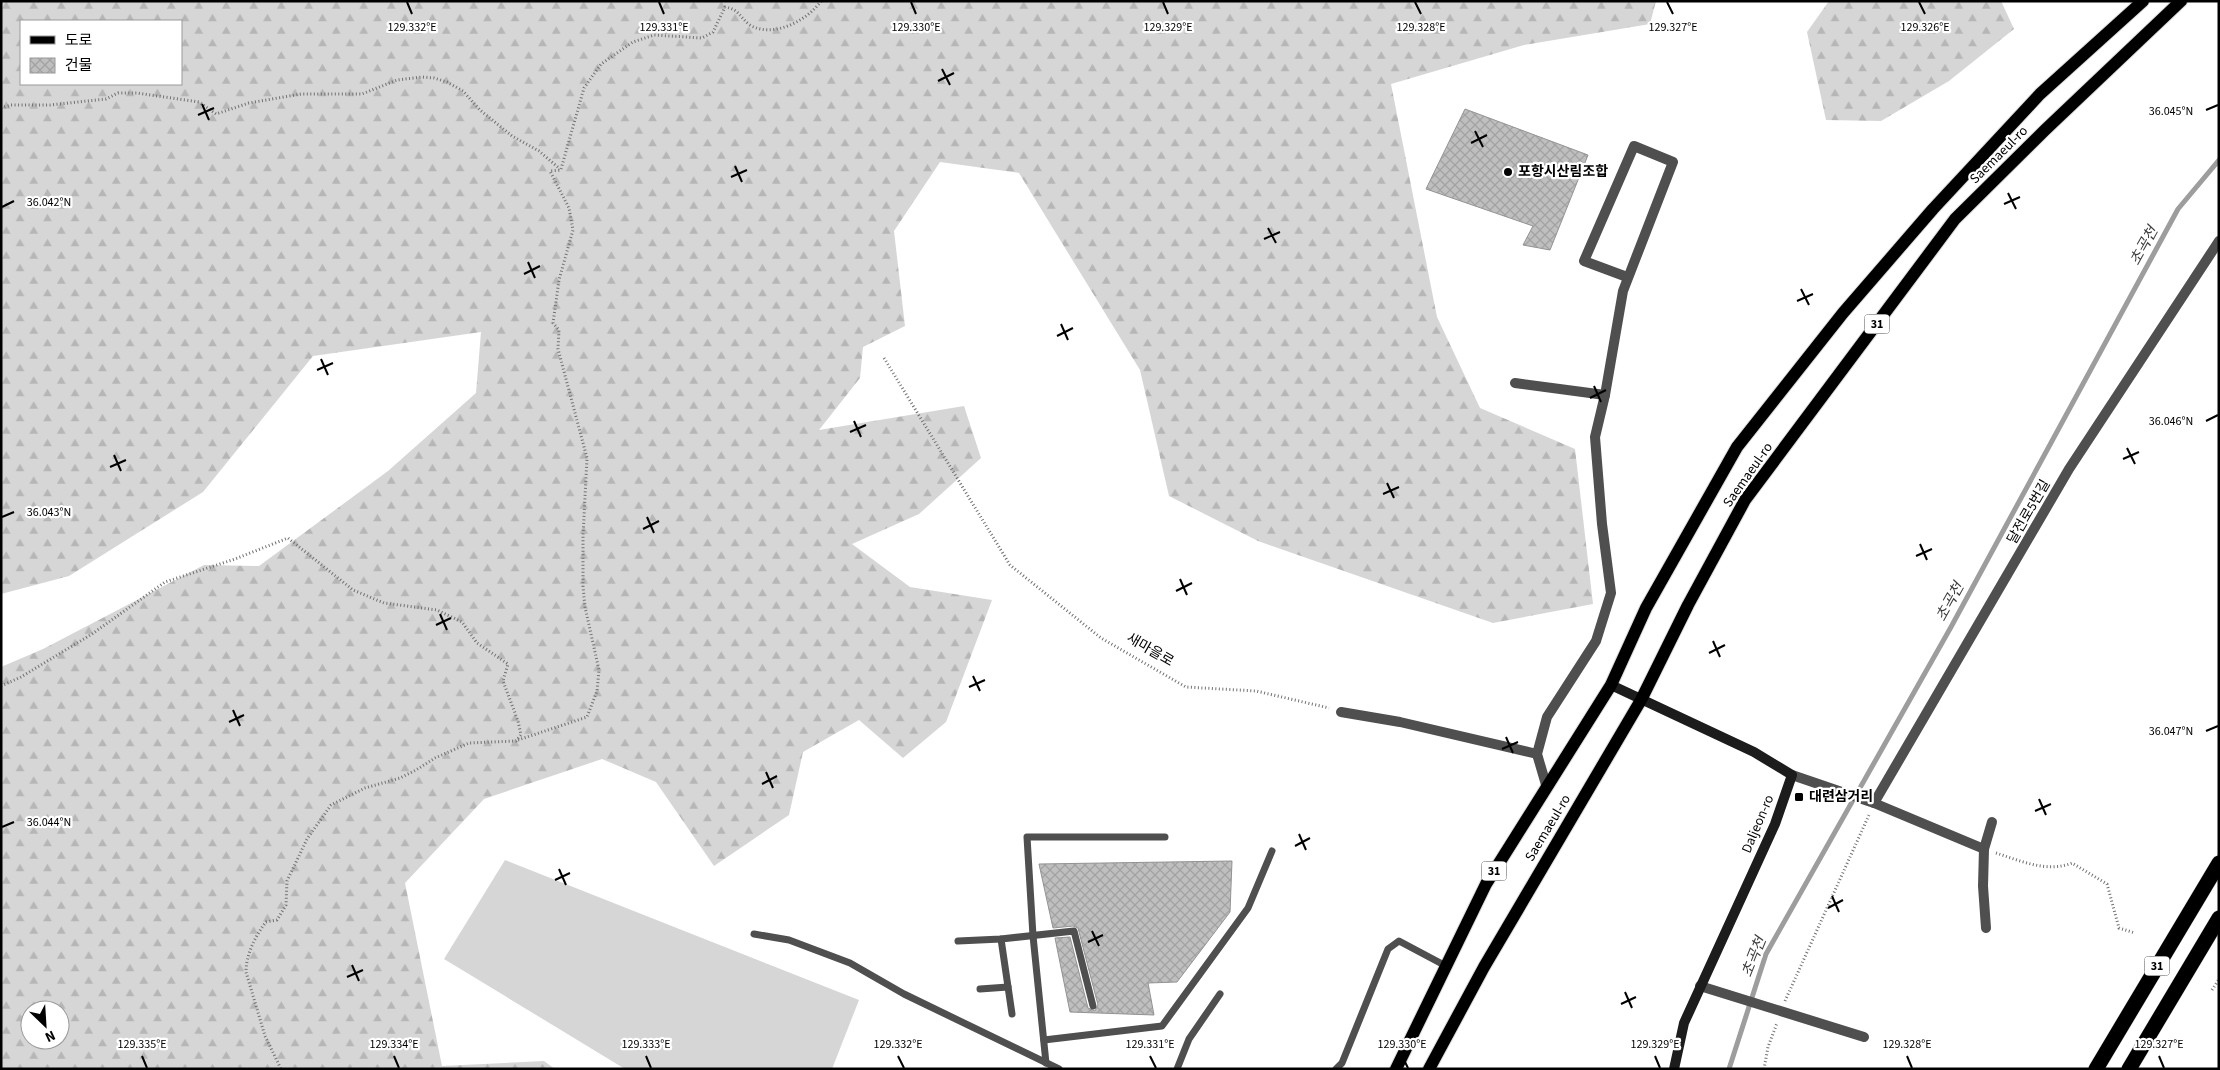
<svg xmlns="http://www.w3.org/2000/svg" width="2220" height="1070" font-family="'Source Sans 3','Noto Sans KR',sans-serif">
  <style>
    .grass { fill: #d6d6d6 }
    .forest { fill: url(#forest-firs); fill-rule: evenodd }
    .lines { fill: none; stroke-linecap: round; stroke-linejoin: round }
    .stream { stroke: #9d9d9d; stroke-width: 5 }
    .building { fill: url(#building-cross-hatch); stroke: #939393 }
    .primary-casing { stroke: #dbdbdb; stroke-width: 14 }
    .highway-casing { stroke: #dbdbdb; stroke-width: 16 }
    .path { stroke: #717171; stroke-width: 3; stroke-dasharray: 1 2.5; stroke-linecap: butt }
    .lane { stroke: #4f4f4f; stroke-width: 7 }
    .street { stroke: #4f4f4f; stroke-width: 10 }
    .secondary { stroke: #1c1c1c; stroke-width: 10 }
    .primary { stroke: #000; stroke-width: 12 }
    .highway { stroke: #000; stroke-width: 15 }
    .ticks { fill: none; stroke: #000; stroke-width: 2 }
    .poi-dot { fill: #000; stroke: #fff; stroke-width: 2 }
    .labels { text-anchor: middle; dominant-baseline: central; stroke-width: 4.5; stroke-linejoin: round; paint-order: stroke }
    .shield { fill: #fff; stroke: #4c4c4c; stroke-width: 1 }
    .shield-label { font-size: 12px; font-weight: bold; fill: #000 }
    .street-label { font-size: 14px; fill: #000; stroke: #fff }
    .poi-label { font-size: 14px; font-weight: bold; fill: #000; stroke: #fff; text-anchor: start }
    .water-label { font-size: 15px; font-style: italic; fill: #3e3e3e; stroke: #fff }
    .ticks-label { font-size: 12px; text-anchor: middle; fill: #000; stroke: #fff; stroke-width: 4.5; stroke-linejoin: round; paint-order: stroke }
  </style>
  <defs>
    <pattern id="forest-firs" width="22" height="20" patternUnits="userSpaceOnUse" patternTransform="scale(1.25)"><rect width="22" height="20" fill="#d6d6d6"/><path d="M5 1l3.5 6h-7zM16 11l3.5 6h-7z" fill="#b6b6b6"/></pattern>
    <pattern id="building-cross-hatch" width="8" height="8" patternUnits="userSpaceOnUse" patternTransform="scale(1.25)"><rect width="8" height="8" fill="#bfbfbf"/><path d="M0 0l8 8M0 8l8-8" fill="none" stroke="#a2a2a2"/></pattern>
  </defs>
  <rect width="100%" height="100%" fill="#fff"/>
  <path class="grass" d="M505,860L859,1000L832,1069H625L444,959Z"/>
  <g class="forest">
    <path d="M1,1H1656L1650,24L1524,45L1391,84L1437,317L1480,408L1575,449L1593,604L1493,623L1258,541L1169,496L1140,370L1019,173L940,162L894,231L905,326L863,347L860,378L819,430L964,406L981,458L919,514L852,544L910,587L992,600L946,722L903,758L859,720L803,752L789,815L714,866L656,782L602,759L484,799L405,883L442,1066L544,1061L555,1069H1V667L43,649L204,565L259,566L388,471L476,393L481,332L313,356L203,492L69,576L1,594ZM21,21H181V84H21ZM30,1010H60V1040H30Z"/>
    <path d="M1829,1H2001L2014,29L1949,81L1881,121L1826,120L1807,32Z"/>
  </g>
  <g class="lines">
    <path class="stream" d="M1729,1069L1766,954L1951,627L2178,209L2219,160"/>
  </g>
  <g class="building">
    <path d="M1465,109L1588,155L1550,250L1523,245L1533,226L1426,189Z"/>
    <path d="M1232,861L1230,912L1177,982L1148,983L1154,1015L1070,1012L1055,938L1070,937L1088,1008L1095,1011L1098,1005L1078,928L1073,926L1053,928L1039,864Z"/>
  </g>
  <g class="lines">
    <defs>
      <g id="primary">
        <path d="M1396,1069L1486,884L1611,685L1646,608L1737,447L1843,313L1933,209L2040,94L2143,1"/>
        <path d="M1429,1069L1484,967L1641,700L1688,605L1745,500L1955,219L2045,130L2181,1"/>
      </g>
      <g id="highway">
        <path d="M2096,1069L2219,863"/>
        <path d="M2129,1069L2219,918"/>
      </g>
    </defs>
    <use href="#primary" class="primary-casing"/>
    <use href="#highway" class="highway-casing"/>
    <g class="path">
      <path d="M1,108L11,105H50L106,99L118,93H137L199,102L216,114L249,103L301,94H362L397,80L422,77L434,78L447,82L463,91L480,110L512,136L539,151L560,169"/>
      <path d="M561,169L584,88L601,64L633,42L654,35L702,38L713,32L725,7C739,9 740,18 750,25C773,39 808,20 821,1"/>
      <path d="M884,358L1010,565L1101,638L1186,687L1256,691L1329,708"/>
      <path d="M1,686L21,677L92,634L165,582L235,559L288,538L353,590L384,603L437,610L462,622L477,643L508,664L503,681L518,721L521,735L516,741L469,743L435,758L416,770L400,778L365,788L331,805L307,839L287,881L286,905L277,920L266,922C255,936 246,955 246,972L265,1036L281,1069"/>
      <path d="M518,740L587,717L597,691L599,670L585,607L583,586V536L587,458L558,349L559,330L553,323L559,280L573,230L569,208L550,171L561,170"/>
      <path d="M1996,853C2021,861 2047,873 2072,863L2107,884L2119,928L2135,933"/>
      <path d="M2212,990L2219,979"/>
      <path d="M1785,1001L1869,815"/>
      <path d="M1764,1069L1768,1047L1777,1023"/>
    </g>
    <g class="lane">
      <path d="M754,934L789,940L850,963L904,994L1059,1069"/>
      <path d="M1001,939L1012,1014"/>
      <path d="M958,941L1001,939L1074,931L1093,1006"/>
      <path d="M980,989L1008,987"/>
      <path d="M1044,1040L1162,1026L1248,908L1272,851"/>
      <path d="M1046,1063L1033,936L1027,837H1165"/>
      <path d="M1177,1069L1189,1039L1220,994"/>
      <path d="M1336,1069L1342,1063L1388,949L1399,941L1446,966"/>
    </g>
    <g class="street">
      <path d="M1515,383L1605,395L1623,291L1673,162L1634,146L1584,261L1627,277"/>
      <path d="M1341,712L1400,722L1537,754"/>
      <path d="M1792,775L1874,803L2069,469L2219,241"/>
      <path d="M1547,788L1537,754L1547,717L1596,641L1611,593L1602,524L1595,437L1605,395"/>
      <path d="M1874,803L1984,849"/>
      <path d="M1986,928L1983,886L1984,849L1992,822"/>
      <path d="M1700,986L1864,1037"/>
    </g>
    <path class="secondary" d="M1611,685L1754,752L1792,775L1775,824L1684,1023L1674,1069"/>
    <use href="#primary" class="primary"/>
    <use href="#highway" class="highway"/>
  </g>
  <path class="ticks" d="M407,2L412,14M659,2L664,14M911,2L916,14M1163,2L1168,14M1415,2L1421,14M1667,2L1673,14M1919,2L1925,14M942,69L950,85M938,81L954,73M202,104L209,120M2206,110L2218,105M198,115L214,108M1475,131L1483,147M1471,143L1487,135M735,166L742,182M731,177L747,170M2008,193L2016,209M2004,204L2020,197M2,207L14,201M1268,228L1276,243M1264,239L1280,232M528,262L535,278M524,274L540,266M1801,289L1809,305M1797,301L1813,294M1061,324L1068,340M1057,336L1073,328M321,359L328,375M317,370L333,363M1594,386L1601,402M1590,398L1606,390M854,421L861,437M2206,421L2218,415M850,432L866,425M2127,448L2135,464M114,455L121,471M2123,459L2139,452M110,467L126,460M1387,483L1394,498M1383,494L1399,487M2,517L14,512M647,517L654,533M643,529L659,521M1920,544L1927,560M1916,556L1932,549M1180,579L1187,595M1176,591L1192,583M440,614L447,630M436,625L451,618M1713,641L1720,657M1709,653L1725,645M973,676L980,691M969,687L985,680M233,710L240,726M229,722L244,715M2206,731L2218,726M1506,737L1513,753M1502,749L1518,742M766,772L773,788M762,784L777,776M2039,799L2046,815M2035,811L2051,804M2,827L14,822M1299,834L1306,850M1295,846L1310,838M559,869L566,885M555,880L570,873M1832,896L1839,912M1828,908L1843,900M1092,931L1099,946M1088,942L1103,935M352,965L359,981M347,977L363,970M1625,992L1632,1008M1621,1004L1636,997M142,1056L147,1068M394,1056L399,1068M646,1056L651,1068M898,1056L904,1068M1150,1056L1156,1068M1402,1056L1408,1068M1655,1056L1660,1068M1907,1056L1912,1068M2159,1056L2164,1068"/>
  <g class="poi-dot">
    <circle cx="1508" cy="172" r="5"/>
    <rect x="1794" y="792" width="10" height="10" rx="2.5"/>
  </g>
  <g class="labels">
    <g class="shield">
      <rect x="1864.5" y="314.5" width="25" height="19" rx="4"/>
      <rect x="1481.5" y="861.5" width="25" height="19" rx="4"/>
      <rect x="2144.5" y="956.5" width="25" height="19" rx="4"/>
    </g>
    <g class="shield-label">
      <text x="1877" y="324">31</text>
      <text x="1494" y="871">31</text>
      <text x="2157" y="966">31</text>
    </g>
    <g class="street-label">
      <text transform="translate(1999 155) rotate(-45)">Saemaeul-ro</text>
      <text transform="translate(1748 475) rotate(-55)">Saemaeul-ro</text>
      <text transform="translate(2029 512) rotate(-60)">달전로5번길</text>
      <text transform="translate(1150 650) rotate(30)">새마을로</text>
      <text transform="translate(1758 824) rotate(-67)">Daljeon-ro</text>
      <text transform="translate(1548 828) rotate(-59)">Saemaeul-ro</text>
    </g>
    <g class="poi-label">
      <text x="1518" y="172">포항시산림조합</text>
      <text x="1809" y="797">대련삼거리</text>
    </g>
    <g class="water-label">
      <text transform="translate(2144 246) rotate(-61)">초곡천</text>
      <text transform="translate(1950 602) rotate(-61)">초곡천</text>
      <text transform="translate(1754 957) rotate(-68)">초곡천</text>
    </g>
  </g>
  <g class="ticks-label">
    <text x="412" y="31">129.332°E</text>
    <text x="664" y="31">129.331°E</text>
    <text x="916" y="31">129.330°E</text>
    <text x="1168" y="31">129.329°E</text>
    <text x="1421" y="31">129.328°E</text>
    <text x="1673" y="31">129.327°E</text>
    <text x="1925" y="31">129.326°E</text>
    <text x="2171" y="115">36.045°N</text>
    <text x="49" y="206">36.042°N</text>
    <text x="2171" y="425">36.046°N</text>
    <text x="49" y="516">36.043°N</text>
    <text x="2171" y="735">36.047°N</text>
    <text x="49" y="826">36.044°N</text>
    <text x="142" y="1048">129.335°E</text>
    <text x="394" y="1048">129.334°E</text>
    <text x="646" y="1048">129.333°E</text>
    <text x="898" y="1048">129.332°E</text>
    <text x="1150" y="1048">129.331°E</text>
    <text x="1402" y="1048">129.330°E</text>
    <text x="1655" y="1048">129.329°E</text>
    <text x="1907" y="1048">129.328°E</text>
    <text x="2159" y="1048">129.327°E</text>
  </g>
  <rect width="2220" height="1070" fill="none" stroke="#000000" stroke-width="5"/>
  <rect x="20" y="20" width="162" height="65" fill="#ffffff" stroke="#999999"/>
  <rect x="30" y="36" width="25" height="8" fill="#000000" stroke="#999999"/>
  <text x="65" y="45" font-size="15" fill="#000000">도로</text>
  <rect x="30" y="58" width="25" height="15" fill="url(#building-cross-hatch)" stroke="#999999"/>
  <text x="65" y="70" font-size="15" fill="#000000">건물</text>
  <g transform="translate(45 1025) rotate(155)"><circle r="24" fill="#ffffff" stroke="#999999"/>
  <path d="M0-4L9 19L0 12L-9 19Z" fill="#000000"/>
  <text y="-8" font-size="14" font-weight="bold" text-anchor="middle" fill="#000000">N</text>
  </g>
</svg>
